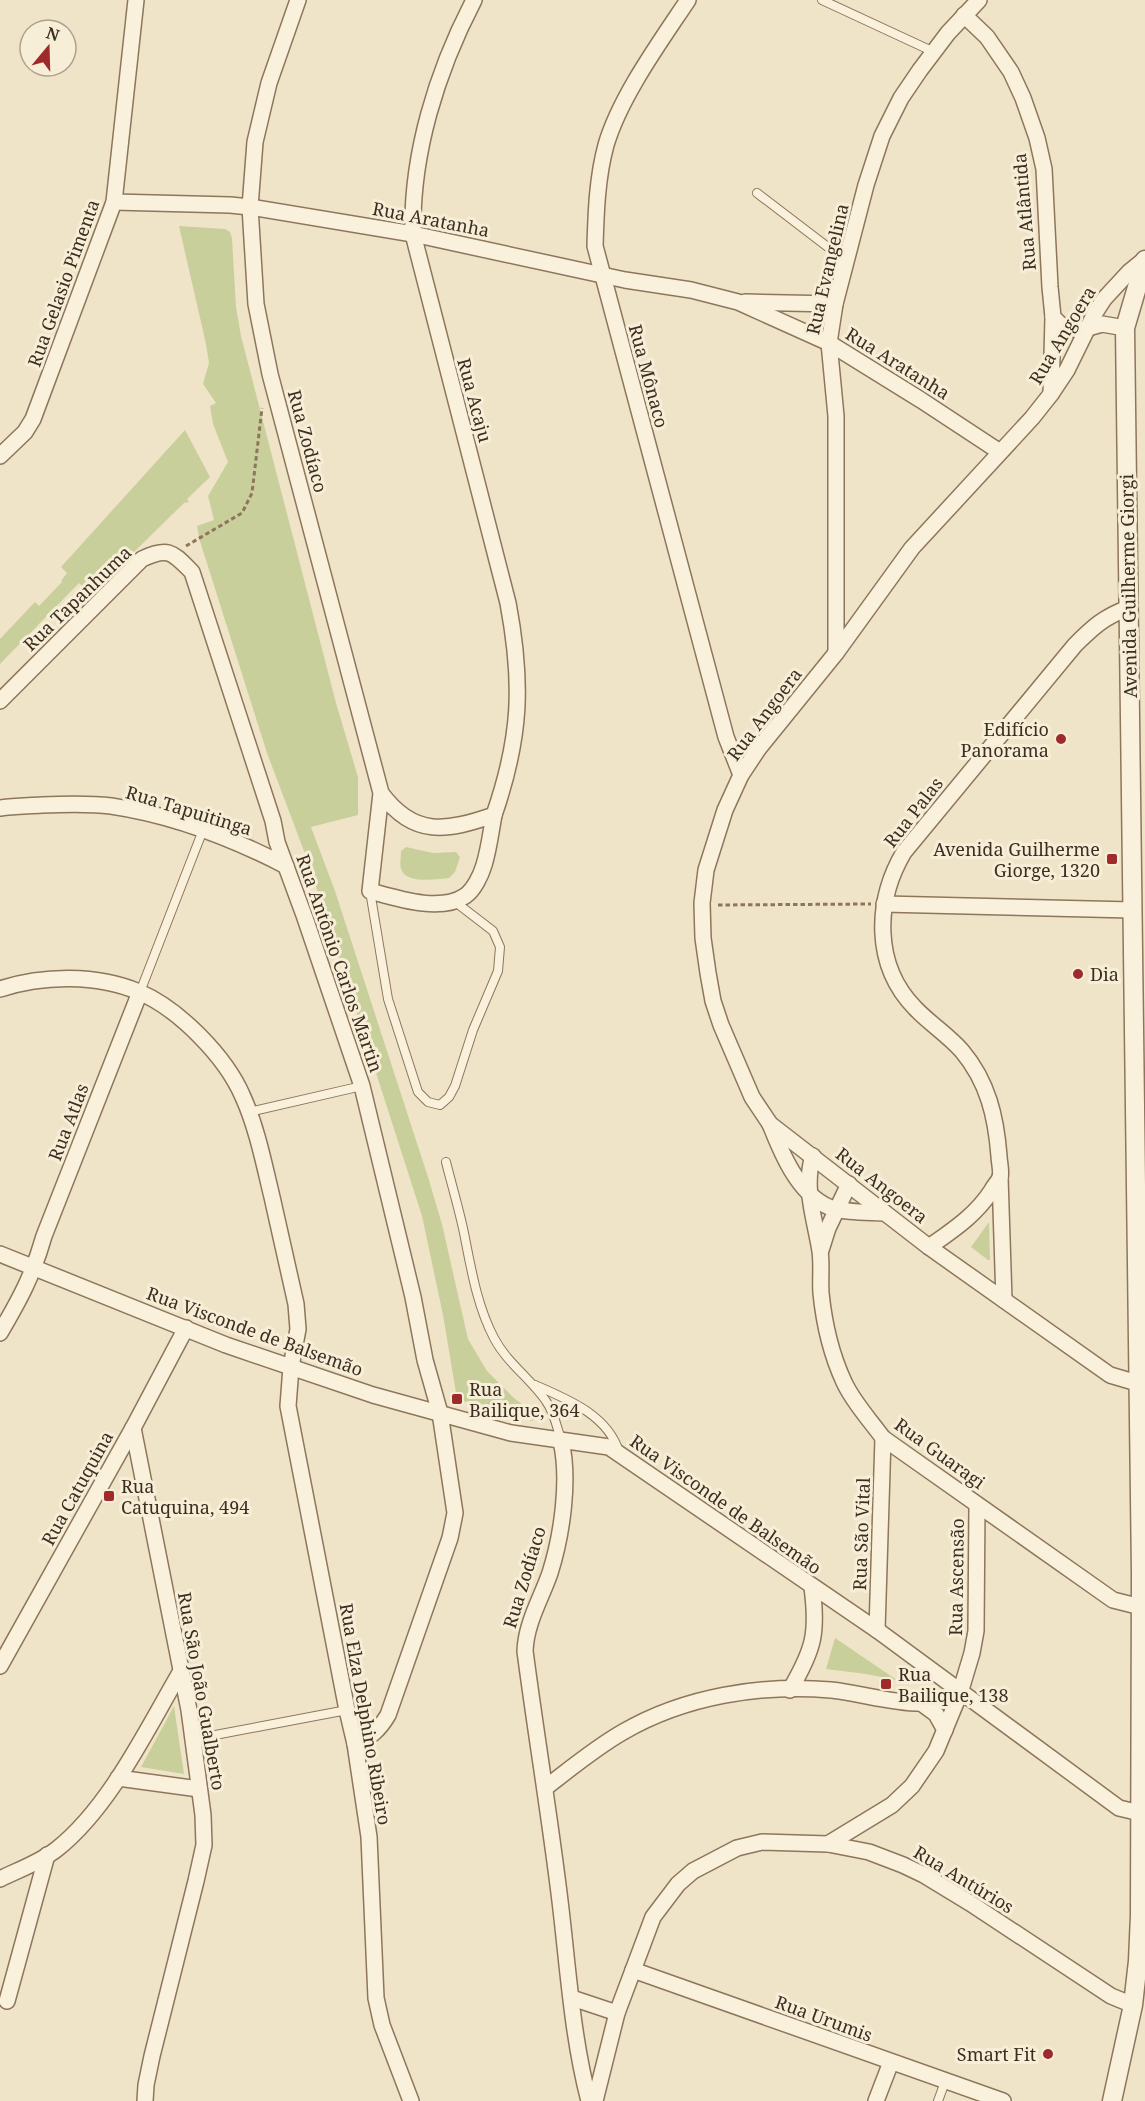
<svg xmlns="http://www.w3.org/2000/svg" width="1145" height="2101" font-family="'Noto Serif',serif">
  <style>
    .park { fill: #c9cf9b }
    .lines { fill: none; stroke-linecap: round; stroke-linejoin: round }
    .service-casing { stroke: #8d765c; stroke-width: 10 }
    .minor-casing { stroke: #8d765c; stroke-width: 18 }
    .tertiary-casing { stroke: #8d765c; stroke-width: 21 }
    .path { stroke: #8d765c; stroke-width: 3; stroke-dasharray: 4.5 3; stroke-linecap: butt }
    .service { stroke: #faf1dc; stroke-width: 8 }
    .minor { stroke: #faf1dc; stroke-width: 15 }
    .tertiary { stroke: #faf1dc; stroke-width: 18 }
    .poi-dot { fill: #9e2a2b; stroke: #f7eed8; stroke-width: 2 }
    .labels { text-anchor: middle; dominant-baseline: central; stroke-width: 6; stroke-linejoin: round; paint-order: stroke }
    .street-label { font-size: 18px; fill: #3d2e20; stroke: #f7eed8 }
    .poi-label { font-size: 18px; fill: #3d2e20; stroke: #f7eed8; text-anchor: start }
  </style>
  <rect width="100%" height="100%" fill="#f0e4c8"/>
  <g class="park">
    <path d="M179,226L225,229L230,232L232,238L236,307L241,336L336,703L358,777V815L311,827L335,891L428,1177L442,1224L468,1339L487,1371L514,1398L535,1414L536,1419L532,1421L464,1401L456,1393L443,1315L422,1216L350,992L307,859L267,753L199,538L197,526L214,520L208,496L228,462L213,424L210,406L216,403L203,384L209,363L206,344Z"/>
    <path d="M185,430L210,477L187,499L189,502L184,503L91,594L79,583L0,664V639L35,602L39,606L62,582L61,581L67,573L61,567Z"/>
    <path d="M406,847L433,853L456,852L460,857L455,872L449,878C438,879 408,884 402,871C399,866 401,857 401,851Z"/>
    <path d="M989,1222L990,1260H988L971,1247Z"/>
    <path d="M835,1638L891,1676L897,1680L866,1674L826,1669Z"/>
    <path d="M174,1706L184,1774L141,1767Z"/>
  </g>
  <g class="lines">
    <defs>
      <g id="service">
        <path d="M822,0L934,52"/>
        <path d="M757,193L846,261"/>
        <path d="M370,891L388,999L418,1092L428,1102L440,1105L449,1097L455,1086L473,1030L498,971L500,947L493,931L454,901"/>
        <path d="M140,992L203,830"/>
        <path d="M249,1112L362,1086"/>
        <path d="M446,1162C452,1186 459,1209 464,1233C471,1268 477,1306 494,1338C507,1363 531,1379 546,1401C554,1412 557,1427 561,1440"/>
        <path d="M535,1385C567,1399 608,1415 619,1452"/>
        <path d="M194,1739L347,1710"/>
        <path d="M938,2101L945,2082"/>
      </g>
      <g id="minor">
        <path d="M298,0L269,83L255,142L250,207L256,304L270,374L381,793L370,891C396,898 440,913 465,896C474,890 481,875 484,865C489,849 491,831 494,815C447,831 414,838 381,793"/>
        <path d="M474,0C437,71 411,154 413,234L508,603C523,683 521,737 494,815"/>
        <path d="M688,0C660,42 620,97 606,145C597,178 596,213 595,246L726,737L741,775"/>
        <path d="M964,15L987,37L1011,72L1023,98L1037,138L1044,169L1050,287L1053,317L1062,326L1074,329L1081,330L1102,324L1125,328"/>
        <path d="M114,202L230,205L250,207L413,234L625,280L691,290L738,302L829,343L921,400L1000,452"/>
        <path d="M745,302L835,304"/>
        <path d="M1051,394L1053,317"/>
        <path d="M0,456L25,432L33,419L114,202L136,0"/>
        <path d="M836,653V416L829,343L835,304L866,185L882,136L901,98L920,70L948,33L979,0"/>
        <path d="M0,701L142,559C169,546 173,553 192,572L273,821L277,842L305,918L362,1086L413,1297L425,1360L440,1413L455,1513L450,1538L388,1715C379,1730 371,1737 355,1744"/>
        <path d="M0,808C14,806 28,806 42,805C65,804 88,803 111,806C172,815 232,838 286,866"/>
        <path d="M884,904L1132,910"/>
        <path d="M0,989C43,975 97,974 139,992C179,1009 226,1057 243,1097C257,1128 264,1164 272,1197C280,1233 288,1268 296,1304L298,1329L291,1367L288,1406L347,1710L355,1744L369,1837L376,1998L382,2025L411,2101"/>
        <path d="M770,1124C781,1152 798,1194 829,1207C845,1213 868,1212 885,1213"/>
        <path d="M813,1156C803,1188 815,1219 820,1251C822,1265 820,1279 821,1293C824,1323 831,1354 844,1382C853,1402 870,1420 883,1438L1113,1600L1141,1607"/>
        <path d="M1000,1177L1004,1300"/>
        <path d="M929,1247C953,1230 976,1215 992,1190C994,1186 998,1182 1000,1178C1002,1172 999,1162 999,1156C996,1117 988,1082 962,1051C948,1035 929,1023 915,1008C873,965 875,901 904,852L1075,645C1093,627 1104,617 1128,608"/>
        <path d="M821,1250L828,1228L849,1184"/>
        <path d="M0,1254L226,1345L373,1395L511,1433L609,1447L877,1630L1119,1808L1140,1813"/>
        <path d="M0,1333C20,1299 33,1275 44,1236L140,992"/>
        <path d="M1137,1383L1110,1375L929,1247L770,1124L752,1097L721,1025L713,1001L708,973L703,938L702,903L706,870L725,810L741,775L759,748L836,653L912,548L1032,418L1051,394L1067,370L1095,313L1104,299L1129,272L1145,259"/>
        <path d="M133,1428L189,1710L203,1815L204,1845L196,1881L152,2056L146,2085L145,2101"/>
        <path d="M561,1441C570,1480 562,1535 550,1573C541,1599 526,1623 525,1651C536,1735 550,1818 560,1901C568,1967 572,2036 589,2101"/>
        <path d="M877,1630L883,1438"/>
        <path d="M0,1666L133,1428L186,1328"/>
        <path d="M790,1690C814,1649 818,1633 812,1587"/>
        <path d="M921,1703L936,1714L945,1730"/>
        <path d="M118,1778L199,1789"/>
        <path d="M545,1788C570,1769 595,1748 623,1732C685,1696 761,1684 831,1690C860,1693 895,1704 922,1703C934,1702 947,1699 958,1697"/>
        <path d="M828,1844L892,1805L912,1786L936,1751L960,1693L972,1653L976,1631L977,1505"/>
        <path d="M0,1879C18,1870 41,1862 57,1849C110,1807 147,1729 181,1671"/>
        <path d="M633,1970L1003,2101"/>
        <path d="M572,1998L617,2013"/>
        <path d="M7,2001L47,1855"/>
        <path d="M595,2101L617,2013L653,1917L678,1884L693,1871L737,1848L762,1842L828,1844L869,1852L903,1865L924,1875L970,1903L1111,1996L1133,2005"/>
        <path d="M876,2101L891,2062"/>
      </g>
      <path id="tertiary" d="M1112,2101L1133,2005L1138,1961L1140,1915L1141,1575L1125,328L1145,260"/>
    </defs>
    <use href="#service" class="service-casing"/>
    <use href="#minor" class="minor-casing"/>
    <use href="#tertiary" class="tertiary-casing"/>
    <g class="path">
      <path d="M186,546L242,513L252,493L262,408"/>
      <path d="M718,905L871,904"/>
    </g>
    <use href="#service" class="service"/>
    <use href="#minor" class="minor"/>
    <use href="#tertiary" class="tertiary"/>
  </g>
  <g class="poi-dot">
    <circle cx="1061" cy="739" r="6"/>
    <rect x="1106" y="853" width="12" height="12" rx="3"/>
    <circle cx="1078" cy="974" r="6"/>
    <rect x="451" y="1393" width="12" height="12" rx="3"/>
    <rect x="103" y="1490" width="12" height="12" rx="3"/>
    <rect x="880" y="1678" width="12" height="12" rx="3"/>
    <circle cx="1048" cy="2054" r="6"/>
  </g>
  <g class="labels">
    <g class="street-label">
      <text transform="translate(1024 212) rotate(-95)">Rua Atlântida</text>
      <text transform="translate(431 219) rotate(11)">Rua Aratanha</text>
      <text transform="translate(827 269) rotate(-77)">Rua Evangelina</text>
      <text transform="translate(63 283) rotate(-70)">Rua Gelasio Pimenta</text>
      <text transform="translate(1062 335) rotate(-59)">Rua Angoera</text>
      <text transform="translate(898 363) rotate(32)">Rua Aratanha</text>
      <text transform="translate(649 376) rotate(75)">Rua Mônaco</text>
      <text transform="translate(475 400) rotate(75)">Rua Acaju</text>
      <text transform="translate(308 441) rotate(75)">Rua Zodíaco</text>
      <text transform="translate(1128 586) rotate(-91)">Avenida Guilherme Giorgi</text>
      <text transform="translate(77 598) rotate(-44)">Rua Tapanhuma</text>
      <text transform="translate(764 714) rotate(-53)">Rua Angoera</text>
      <text transform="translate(189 810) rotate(17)">Rua Tapuitinga</text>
      <text transform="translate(913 812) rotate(-52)">Rua Palas</text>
      <text transform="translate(340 963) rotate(71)">Rua Antônio Carlos Martin</text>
      <text transform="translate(68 1122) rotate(-69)">Rua Atlas</text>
      <text transform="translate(882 1185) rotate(38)">Rua Angoera</text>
      <text transform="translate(255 1331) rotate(20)">Rua Visconde de Balsemão</text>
      <text transform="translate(940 1453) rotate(36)">Rua Guaragi</text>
      <text transform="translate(77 1488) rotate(-61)">Rua Catuquina</text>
      <text transform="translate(726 1504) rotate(35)">Rua Visconde de Balsemão</text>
      <text transform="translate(861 1534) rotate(-88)">Rua São Vital</text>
      <text transform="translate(524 1577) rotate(-73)">Rua Zodíaco</text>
      <text transform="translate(956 1577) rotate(-89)">Rua Ascensão</text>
      <text transform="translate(202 1691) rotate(80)">Rua São João Gualberto</text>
      <text transform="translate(366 1714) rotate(80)">Rua Elza Delphino Ribeiro</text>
      <text transform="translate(964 1879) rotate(31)">Rua Antúrios</text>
      <text transform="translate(824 2018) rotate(20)">Rua Urumis</text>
    </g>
    <g class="poi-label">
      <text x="1049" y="729" text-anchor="end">Edifício<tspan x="1049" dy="21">Panorama</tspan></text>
      <text x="1100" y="849" text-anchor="end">Avenida Guilherme<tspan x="1100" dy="21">Giorge, 1320</tspan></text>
      <text x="1090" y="974">Dia</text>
      <text x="469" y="1389">Rua<tspan x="469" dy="21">Bailique, 364</tspan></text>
      <text x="121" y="1486">Rua<tspan x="121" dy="21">Catuquina, 494</tspan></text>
      <text x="898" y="1674">Rua<tspan x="898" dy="21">Bailique, 138</tspan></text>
      <text x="1036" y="2054" text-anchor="end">Smart Fit</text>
    </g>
  </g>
  <g transform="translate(48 48) rotate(19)"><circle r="28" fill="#f7eed8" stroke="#ada18e" stroke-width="1.5"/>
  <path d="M0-4.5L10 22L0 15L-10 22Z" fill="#9e2a2b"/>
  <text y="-9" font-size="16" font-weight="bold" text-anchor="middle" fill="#3d2e20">N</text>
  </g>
</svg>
